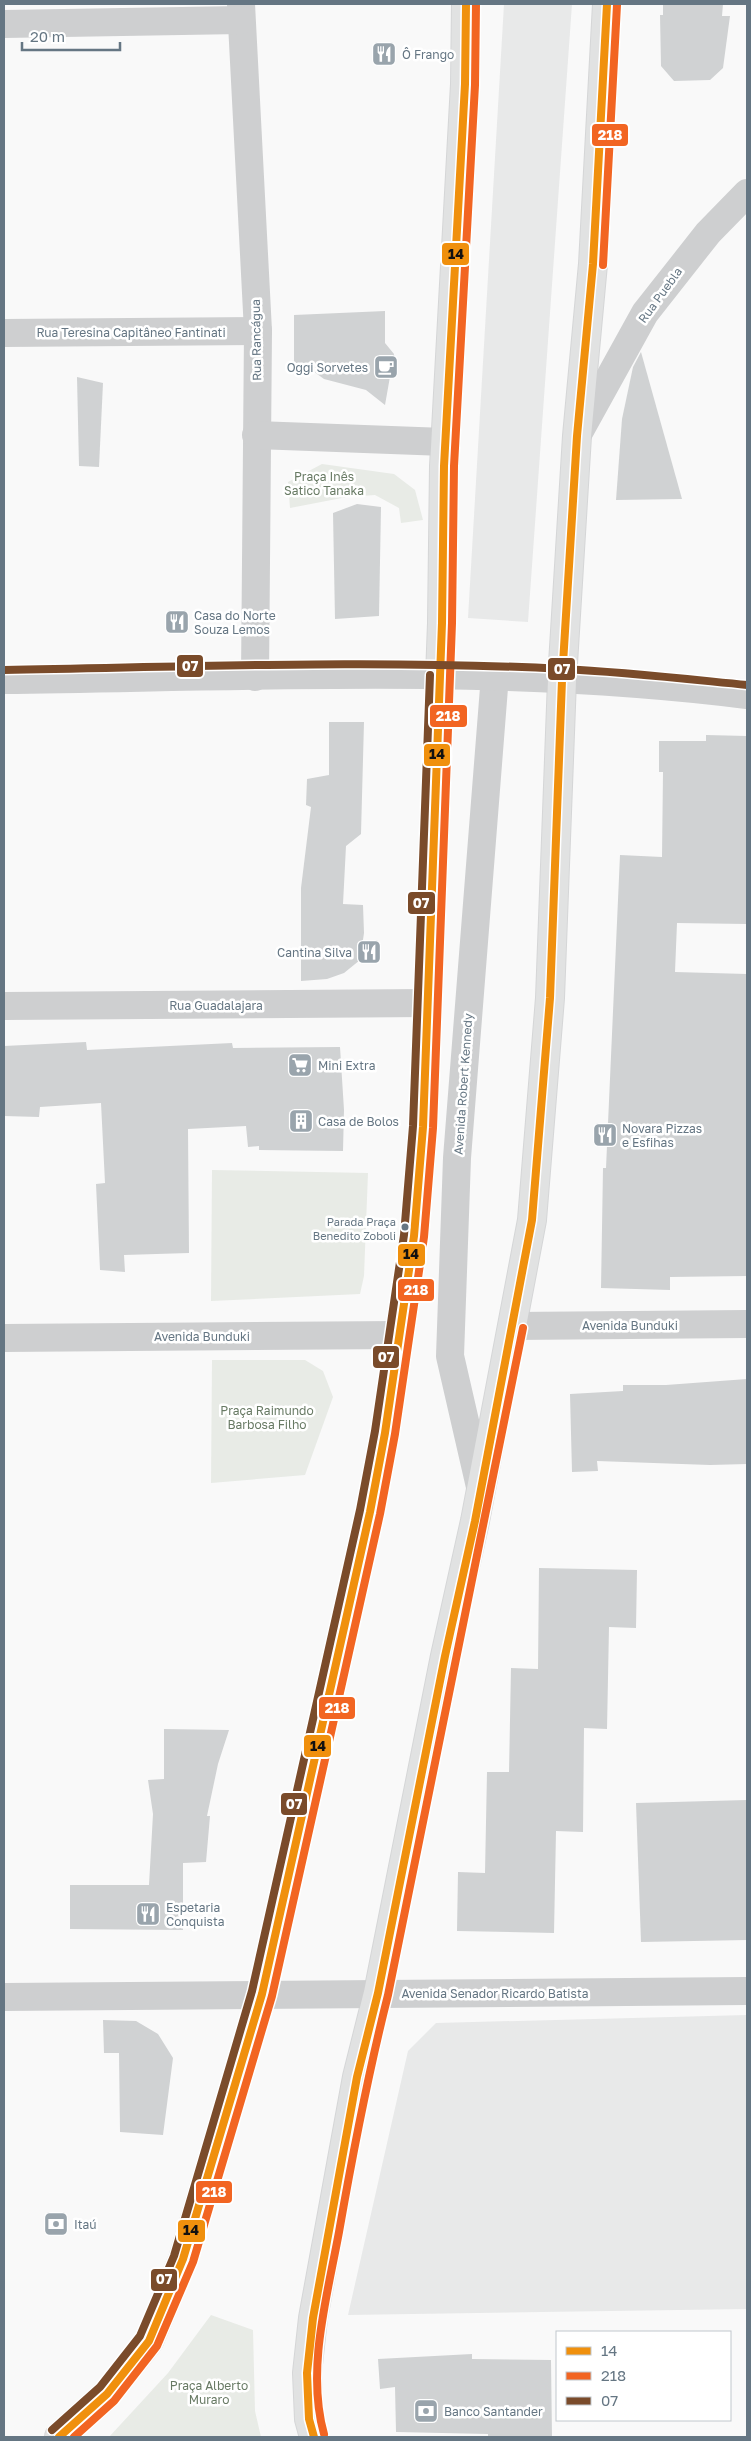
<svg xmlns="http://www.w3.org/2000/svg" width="751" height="2441" font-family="'Golos Text',sans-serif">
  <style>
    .built { fill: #e8e9e9 }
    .green { fill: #e8ebe6 }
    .building { fill: #d0d2d3 }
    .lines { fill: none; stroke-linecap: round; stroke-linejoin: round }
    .primary-casing { stroke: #d5d6d7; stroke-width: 30 }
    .minor { stroke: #cecfd0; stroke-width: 28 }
    .tertiary { stroke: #cecfd0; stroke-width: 28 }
    .primary { stroke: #e1e2e2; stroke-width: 28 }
    .bus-1-casing { stroke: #fff; stroke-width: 11 }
    .bus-2-casing { stroke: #fff; stroke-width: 11 }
    .bus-3-casing { stroke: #fff; stroke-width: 11 }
    .bus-1 { stroke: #f0900d; stroke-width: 8 }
    .bus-2 { stroke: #f26522; stroke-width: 8 }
    .bus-3 { stroke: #7a4b2a; stroke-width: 8 }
    .bus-dot { fill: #657683; stroke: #fff; stroke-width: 2 }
    .labels { text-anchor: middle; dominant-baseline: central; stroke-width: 5; stroke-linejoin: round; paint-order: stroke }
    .bus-label { font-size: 11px; fill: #657683; stroke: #fff; text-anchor: end }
    .poi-label { font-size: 12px; fill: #657683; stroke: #fff; text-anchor: start }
    .street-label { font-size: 12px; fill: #657683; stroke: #fff }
    .park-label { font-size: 12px; fill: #687a64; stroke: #fff }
    .line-badge { stroke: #fff; stroke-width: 2 }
    .badge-label { font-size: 14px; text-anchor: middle; font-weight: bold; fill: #fff }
    .pale-badge-label { font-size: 14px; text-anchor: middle; font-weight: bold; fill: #111 }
  </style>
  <rect width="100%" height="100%" fill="#f9f9f9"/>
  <g class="built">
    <path d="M504,4H572L528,622L468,618Z"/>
    <path d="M747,2015V2309L348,2315L408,2051L436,2023Z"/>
  </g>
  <g class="green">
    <path d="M322,464L394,474L415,490L423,520L401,523L399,508L375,495L347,497L290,508L288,482Z"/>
    <path d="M212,1170L368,1173L364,1276L360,1294L211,1301Z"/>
    <path d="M212,1360H305L323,1371L333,1397L305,1475L211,1483Z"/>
    <path d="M211,2315L253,2330L255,2411L261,2437H109L168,2373Z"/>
  </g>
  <g class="building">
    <path d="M663,4H723L722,16H730L723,68L710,80L674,81L661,66L660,15H663Z"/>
    <path d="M385,311V343L394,354L385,405L366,390L324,379L313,371H294V315Z"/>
    <path d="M641,352L682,499L616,500L622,419L633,367Z"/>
    <path d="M77,377L103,383L99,467L79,466Z"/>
    <path d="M357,504L381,507L379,616L335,619L333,513Z"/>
    <path d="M329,722H364L361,834L346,846L343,904L363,905L364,933L360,960L344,973L327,979L301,981V888L311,807L306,805L307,779L329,775Z"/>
    <path d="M706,735L747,736V924L677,923L675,972L747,974V1276L670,1277V1290L601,1288L603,1168H606L620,855L662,857L663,772H659V741H706Z"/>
    <path d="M86,1042L87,1050L232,1043L233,1048L340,1047L344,1110L343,1151L259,1150V1146L248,1147L246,1126L188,1129L189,1253L124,1255L125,1272L100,1270L96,1184L105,1183L101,1103L40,1107L39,1117L4,1116V1046Z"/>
    <path d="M747,1379V1464L710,1465L597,1461L598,1471L572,1472L570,1394L623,1391V1385H666Z"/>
    <path d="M539,1568L637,1570L636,1628L609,1627L607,1729L584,1728L583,1832L556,1831L554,1933L457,1931L458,1872L485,1873L487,1772H509L511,1668L538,1669Z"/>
    <path d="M164,1729L229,1730L218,1764L207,1816H210L206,1862L183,1863V1930L70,1929V1885H149L153,1814L148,1780L164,1779Z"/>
    <path d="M747,1800V1940L641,1942L636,1803Z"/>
    <path d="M103,2020L136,2021L158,2034L173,2058L163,2135L120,2132L119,2053H104Z"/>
    <path d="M472,2354V2359L551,2360L552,2437H488V2434L396,2432L395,2387L380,2389L378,2359Z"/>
  </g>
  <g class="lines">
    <defs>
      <g id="primary">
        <path d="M59,2437L107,2394L149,2341L183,2259L262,1994L370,1512L385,1433L414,1236L423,1127L442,623L444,466L465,84L466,4"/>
        <path d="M314,2437L309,2419L307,2373L313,2318L357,2077L378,1993L445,1656L475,1521L532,1220L550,998L562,680L577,436L593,264L607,4"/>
      </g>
    </defs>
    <use href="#primary" class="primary-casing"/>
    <g class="minor">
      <path d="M241,4L258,331L255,677"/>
      <path d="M4,24L241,20"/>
      <path d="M4,333L258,331"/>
      <path d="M256,435L445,442"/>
      <path d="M577,436L645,313L708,233L747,193"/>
      <path d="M4,1006L428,1003"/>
      <path d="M513,1326L747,1324"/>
      <path d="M4,1338L400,1335"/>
      <path d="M481,1491L450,1356L457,1158L495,675"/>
      <path d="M4,1997L747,1991"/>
    </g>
    <path class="tertiary" d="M4,680C251,677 501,664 747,695"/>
    <use href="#primary" class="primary"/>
    <defs>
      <g id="bus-1">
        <path d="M59,2437L107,2394L149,2341L183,2259L262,1994L370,1512L385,1433L414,1236L423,1127L442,623L444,466L465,84L466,4"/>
        <path d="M314,2437L309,2419L307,2373L313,2318L357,2077L378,1993L445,1656L475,1521L532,1220L550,998L562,680L577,436L593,264L607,4"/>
      </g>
      <g id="bus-2">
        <path d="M603,265L617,5"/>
        <path d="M324,2434C306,2370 327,2297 339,2232C353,2152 368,2074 388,1995L523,1328"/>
        <path d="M74,2437L114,2401L157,2346L193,2262L272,1996L380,1514L395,1434L424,1237L433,1128L452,623L454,466L475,85L476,4"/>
      </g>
      <g id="bus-3">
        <path d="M4,670C190,667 377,659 563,669C625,672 686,679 747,685"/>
        <path d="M52,2430L100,2387L140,2336L174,2256L252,1991L360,1510L375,1431L404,1235L413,1126L430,675"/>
      </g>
    </defs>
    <use href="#bus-1" class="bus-1-casing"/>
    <use href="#bus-2" class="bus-2-casing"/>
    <use href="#bus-3" class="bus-3-casing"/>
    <use href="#bus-1" class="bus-1"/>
    <use href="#bus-2" class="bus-2"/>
    <use href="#bus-3" class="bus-3"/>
  </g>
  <defs>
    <symbol id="restaurant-square" viewBox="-11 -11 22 22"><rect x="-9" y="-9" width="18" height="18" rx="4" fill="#99a4ac" stroke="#fff"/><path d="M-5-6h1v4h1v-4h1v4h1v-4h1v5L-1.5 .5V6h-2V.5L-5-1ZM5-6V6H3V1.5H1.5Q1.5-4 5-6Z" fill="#fff"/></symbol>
    <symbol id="cafe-square" viewBox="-11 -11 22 22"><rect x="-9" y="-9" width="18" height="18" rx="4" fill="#99a4ac" stroke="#fff"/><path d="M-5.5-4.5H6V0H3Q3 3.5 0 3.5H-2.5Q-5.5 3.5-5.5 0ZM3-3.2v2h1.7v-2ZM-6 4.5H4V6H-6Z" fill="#fff"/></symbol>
    <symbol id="supermarket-square" viewBox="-11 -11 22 22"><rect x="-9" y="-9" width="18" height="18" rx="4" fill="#99a4ac" stroke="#fff"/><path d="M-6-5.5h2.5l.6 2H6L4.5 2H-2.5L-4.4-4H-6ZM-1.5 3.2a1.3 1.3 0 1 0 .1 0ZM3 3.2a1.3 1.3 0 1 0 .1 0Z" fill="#fff"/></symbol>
    <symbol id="building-square" viewBox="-11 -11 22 22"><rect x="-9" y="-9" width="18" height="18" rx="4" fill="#99a4ac" stroke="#fff"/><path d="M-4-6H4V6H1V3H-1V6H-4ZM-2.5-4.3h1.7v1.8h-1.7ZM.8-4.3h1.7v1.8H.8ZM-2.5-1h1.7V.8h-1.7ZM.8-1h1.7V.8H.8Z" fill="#fff"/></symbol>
    <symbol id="bank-square" viewBox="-11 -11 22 22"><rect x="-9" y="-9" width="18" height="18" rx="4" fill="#99a4ac" stroke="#fff"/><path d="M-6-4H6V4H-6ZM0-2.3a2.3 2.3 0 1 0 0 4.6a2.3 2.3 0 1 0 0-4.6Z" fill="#fff"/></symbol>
  </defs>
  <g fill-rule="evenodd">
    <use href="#restaurant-square" x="370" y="40" width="28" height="28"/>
    <use href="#cafe-square" x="372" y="353" width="28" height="28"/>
    <use href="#restaurant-square" x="163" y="608" width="28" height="28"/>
    <use href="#restaurant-square" x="355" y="938" width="28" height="28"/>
    <use href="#supermarket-square" x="286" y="1051" width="28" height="28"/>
    <use href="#building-square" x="287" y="1107" width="28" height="28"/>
    <use href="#restaurant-square" x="591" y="1121" width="28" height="28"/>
    <use href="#restaurant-square" x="134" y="1900" width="28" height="28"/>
    <use href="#bank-square" x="42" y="2210" width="28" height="28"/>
    <use href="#bank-square" x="412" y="2397" width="28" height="28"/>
  </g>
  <circle class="bus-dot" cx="405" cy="1227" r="4.5"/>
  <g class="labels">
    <g class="bus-label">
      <text x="396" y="1221">Parada Praça<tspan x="396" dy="14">Benedito Zoboli</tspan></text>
    </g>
    <g class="poi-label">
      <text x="402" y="54">Ô Frango</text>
      <text x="368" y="367" text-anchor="end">Oggi Sorvetes</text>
      <text x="194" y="615">Casa do Norte<tspan x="194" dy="14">Souza Lemos</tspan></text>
      <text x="352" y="952" text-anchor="end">Cantina Silva</text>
      <text x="318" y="1065">Mini Extra</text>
      <text x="318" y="1121">Casa de Bolos</text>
      <text x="622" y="1128">Novara Pizzas<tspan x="622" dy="14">e Esfihas</tspan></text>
      <text x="166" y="1907">Espetaria<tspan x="166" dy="14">Conquista</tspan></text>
      <text x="74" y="2224">Itaú</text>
      <text x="444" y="2411">Banco Santander</text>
    </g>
    <g class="street-label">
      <text transform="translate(660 295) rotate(-54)">Rua Puebla</text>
      <text x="131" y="332">Rua Teresina Capitâneo Fantinati</text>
      <text transform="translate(256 340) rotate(-91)">Rua Rancágua</text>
      <text x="216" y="1005">Rua Guadalajara</text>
      <text transform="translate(463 1084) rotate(-86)">Avenida Robert Kennedy</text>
      <text x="630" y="1325">Avenida Bunduki</text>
      <text x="202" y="1336">Avenida Bunduki</text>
      <text x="495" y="1993">Avenida Senador Ricardo Batista</text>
    </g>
    <g class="park-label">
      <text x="324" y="476">Praça Inês<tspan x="324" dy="14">Satico Tanaka</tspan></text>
      <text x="267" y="1410">Praça Raimundo<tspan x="267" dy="14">Barbosa Filho</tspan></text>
      <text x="209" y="2385">Praça Alberto<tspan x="209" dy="14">Muraro</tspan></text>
    </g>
  </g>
  <g class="line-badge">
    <rect x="591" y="123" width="38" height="24" rx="5" fill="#f26522"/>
    <rect x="441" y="242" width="29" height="24" rx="5" fill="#f0900d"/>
    <rect x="176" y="654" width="28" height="24" rx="5" fill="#7a4b2a"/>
    <rect x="547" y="657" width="29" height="24" rx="5" fill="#7a4b2a"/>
    <rect x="429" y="704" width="39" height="24" rx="5" fill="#f26522"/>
    <rect x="423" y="743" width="28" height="24" rx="5" fill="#f0900d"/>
    <rect x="407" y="891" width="29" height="24" rx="5" fill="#7a4b2a"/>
    <rect x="397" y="1243" width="29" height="24" rx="5" fill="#f0900d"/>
    <rect x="397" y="1278" width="38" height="24" rx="5" fill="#f26522"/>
    <rect x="372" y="1345" width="28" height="24" rx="5" fill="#7a4b2a"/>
    <rect x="318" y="1696" width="38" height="24" rx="5" fill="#f26522"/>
    <rect x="303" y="1734" width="29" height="24" rx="5" fill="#f0900d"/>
    <rect x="280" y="1792" width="28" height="24" rx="5" fill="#7a4b2a"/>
    <rect x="195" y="2180" width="38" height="24" rx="5" fill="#f26522"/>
    <rect x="177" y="2219" width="29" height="24" rx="5" fill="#f0900d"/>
    <rect x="150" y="2268" width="28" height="24" rx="5" fill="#7a4b2a"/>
  </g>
  <g class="badge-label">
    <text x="610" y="140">218</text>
    <text x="190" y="671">07</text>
    <text x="562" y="674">07</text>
    <text x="448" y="721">218</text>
    <text x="421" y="908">07</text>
    <text x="416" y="1295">218</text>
    <text x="386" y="1362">07</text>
    <text x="337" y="1713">218</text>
    <text x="294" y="1809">07</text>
    <text x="214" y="2197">218</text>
    <text x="164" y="2284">07</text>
  </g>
  <g class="pale-badge-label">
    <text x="456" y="259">14</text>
    <text x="437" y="759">14</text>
    <text x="411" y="1259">14</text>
    <text x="318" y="1751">14</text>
    <text x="191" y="2235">14</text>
  </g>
  <rect width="751" height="2441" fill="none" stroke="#657683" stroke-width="10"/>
  <rect x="556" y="2331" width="175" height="90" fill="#ffffff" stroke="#c1c8cd"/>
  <rect x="566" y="2347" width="25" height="8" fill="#f0900d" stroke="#c1c8cd"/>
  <text x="601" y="2356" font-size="15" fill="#657683">14</text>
  <rect x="566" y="2372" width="25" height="8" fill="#f26522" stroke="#c1c8cd"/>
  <text x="601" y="2381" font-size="15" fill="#657683">218</text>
  <rect x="566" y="2397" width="25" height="8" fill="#7a4b2a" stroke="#c1c8cd"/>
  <text x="601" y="2406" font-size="15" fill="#657683">07</text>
  <path d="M22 42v8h98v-8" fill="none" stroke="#657683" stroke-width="2.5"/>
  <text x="30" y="42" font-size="15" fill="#657683" stroke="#ffffff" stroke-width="4" paint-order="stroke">20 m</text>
</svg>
